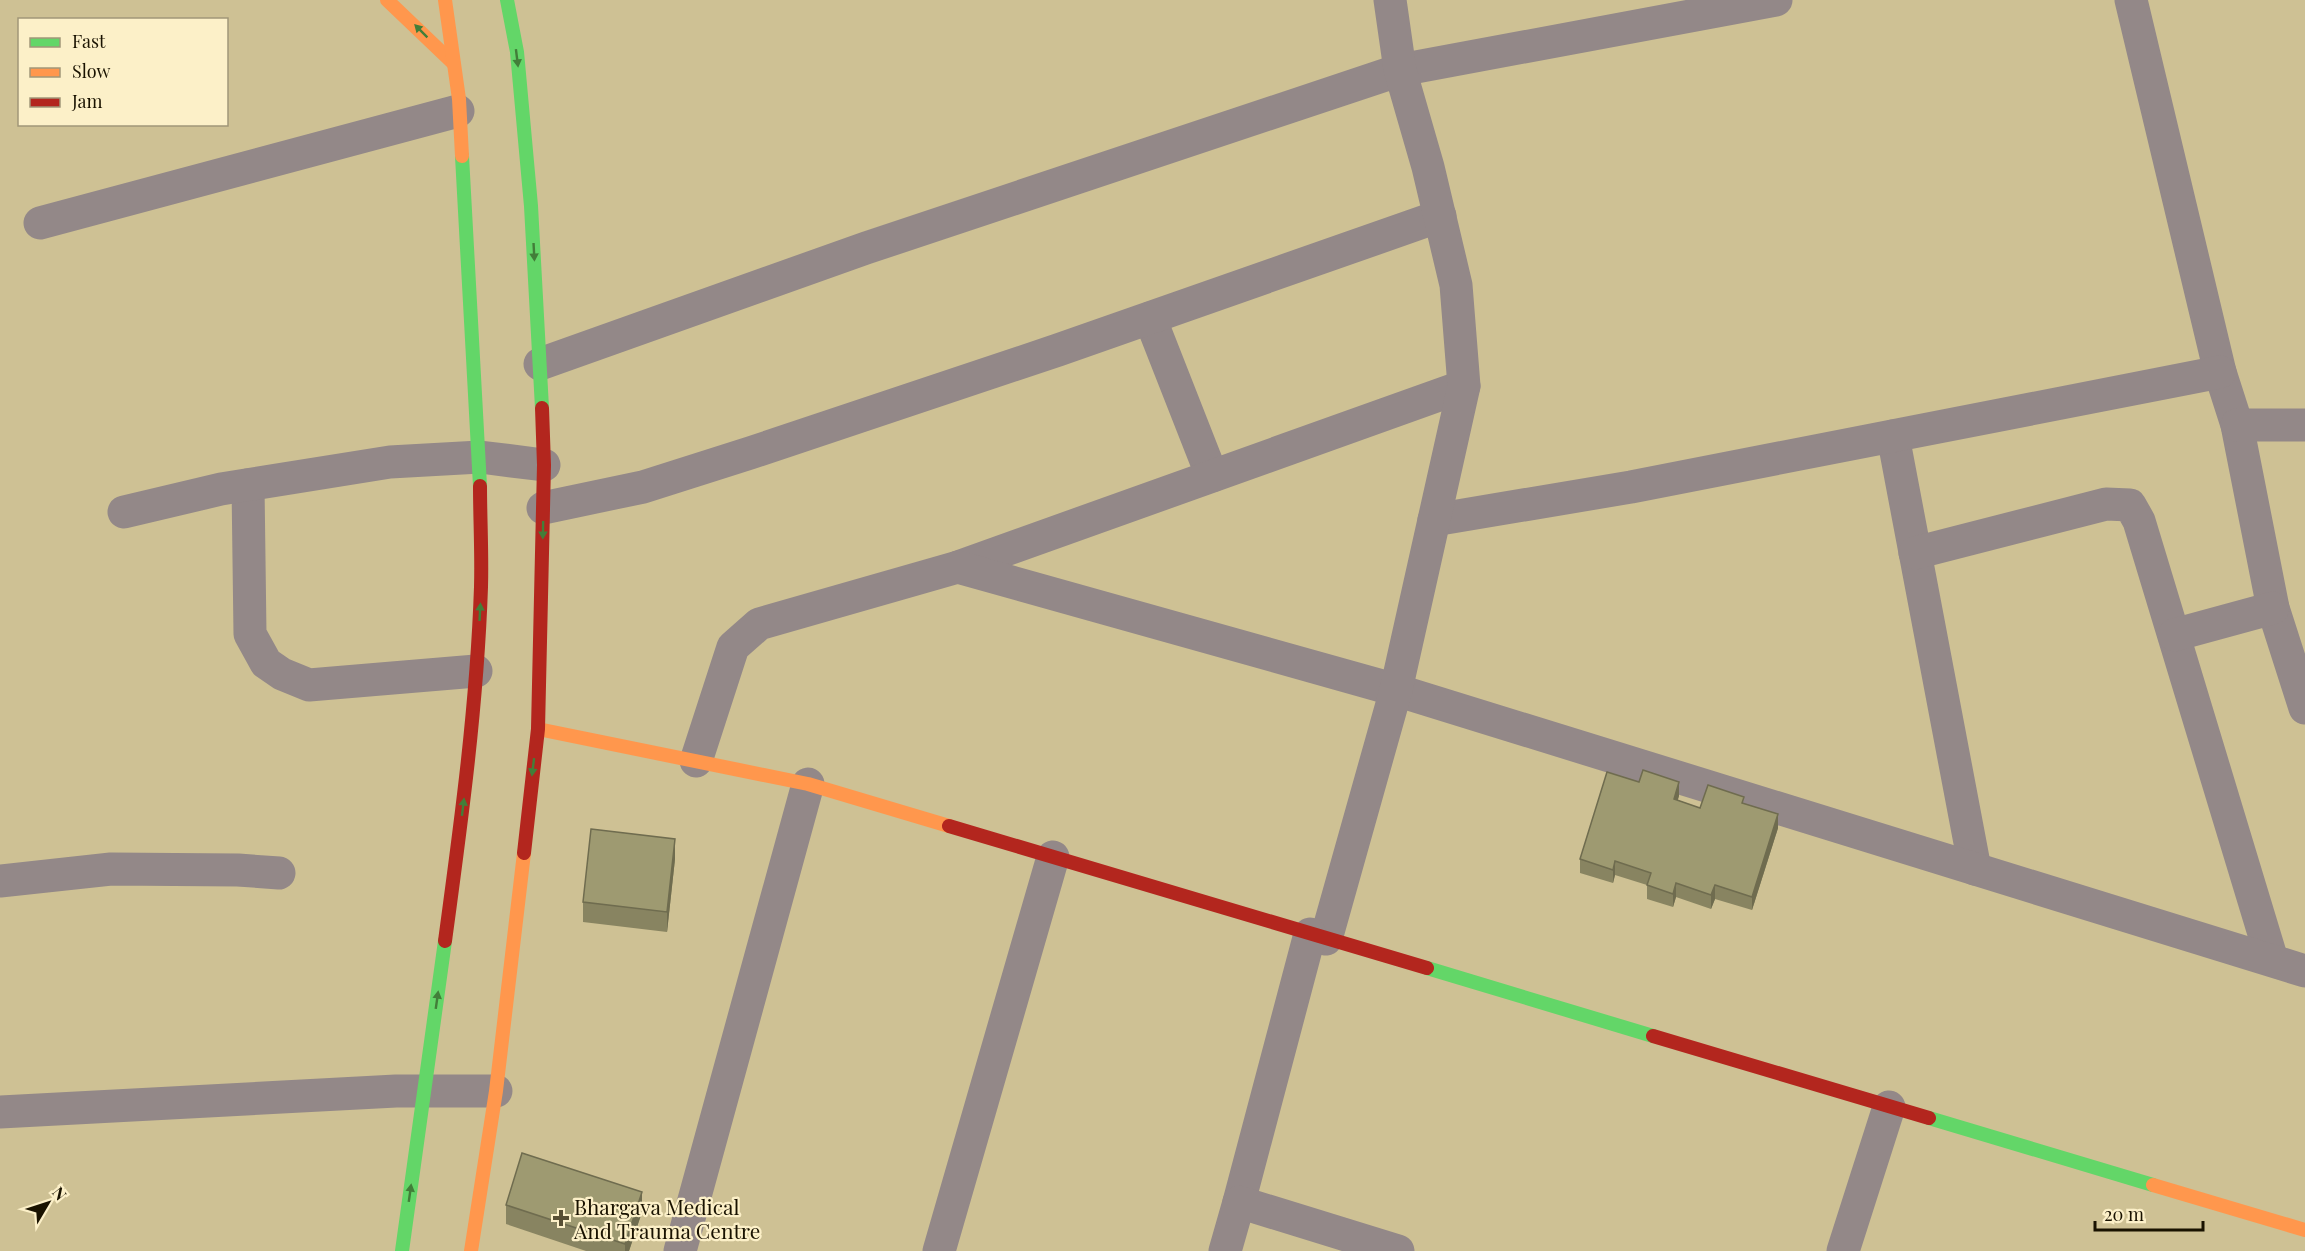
<svg xmlns="http://www.w3.org/2000/svg" width="2305" height="1251" font-family="'Playfair Display',serif">
  <style>
    .lines { fill: none; stroke-linecap: round; stroke-linejoin: round }
    .street { stroke: #938888; stroke-width: 33 }
    .fast { stroke: #63d668; stroke-width: 14 }
    .slow { stroke: #ff974d; stroke-width: 14 }
    .jam { stroke: #b3261e; stroke-width: 14 }
    .wall { fill: #888461 }
    .shaded-wall { fill: #6f6c4f }
    .building { fill: #9e9a71; stroke: #6f6c4f; stroke-width: 1.5 }
    .oneway { fill: #427e39 }
    .poi-dot { fill: #584f34; stroke: #fcf0c8; stroke-width: 2 }
    .labels { text-anchor: middle; dominant-baseline: central; stroke-width: 4.5; stroke-linejoin: round; paint-order: stroke }
    .poi-label { font-size: 21px; fill: #191200; stroke: #fcf0c8; text-anchor: start }
  </style>
  <rect width="100%" height="100%" fill="#cec194"/>
  <g class="lines">
    <g class="street">
      <path d="M2131,0L2220,372L2237,425L2273,608L2305,708"/>
      <path d="M40,223L458,111"/>
      <path d="M1150,318L1212,476"/>
      <path d="M540,364L866,248L1400,70L1776,0"/>
      <path d="M2237,425H2305"/>
      <path d="M1893,436L1975,869"/>
      <path d="M248,485L250,634L266,663L282,674L309,685L476,671"/>
      <path d="M543,508L643,487L750,453L1058,350L1440,216"/>
      <path d="M124,512L221,489L390,462L480,457L544,465"/>
      <path d="M1434,520L1631,487L2220,372"/>
      <path d="M1915,553L2106,504L2130,505L2139,521L2272,960"/>
      <path d="M958,567L1464,386"/>
      <path d="M2174,635L2273,608"/>
      <path d="M696,761L733,647L759,624L958,567L1396,690L2305,971"/>
      <path d="M0,881L111,869L238,870L279,873"/>
      <path d="M1326,939L1396,690L1464,386L1456,285L1428,167L1400,70L1390,0"/>
      <path d="M0,1112L396,1091H496"/>
      <path d="M1239,1202L1310,934"/>
      <path d="M680,1251L808,784"/>
      <path d="M939,1251L1053,857"/>
      <path d="M1225,1251L1239,1202L1398,1251"/>
      <path d="M1843,1251L1889,1107"/>
    </g>
    <g class="fast">
      <path d="M507,0L517,52L531,206L542,408"/>
      <path d="M462,156L480,486"/>
      <path d="M1427,968L1653,1036"/>
      <path d="M1929,1118L2153,1185"/>
      <path d="M402,1251L445,941"/>
    </g>
    <g class="slow">
      <path d="M387,0L453,63"/>
      <path d="M445,0L459,99L462,156"/>
      <path d="M538,729L808,784L949,826"/>
      <path d="M2153,1185L2305,1230"/>
      <path d="M471,1251L496,1091L524,853"/>
    </g>
    <g class="jam">
      <path d="M949,826L1427,968"/>
      <path d="M524,853L538,729L544,465L542,408"/>
      <path d="M445,941C461,823 477,706 481,587C482,553 480,519 480,486"/>
      <path d="M1653,1036L1929,1118"/>
    </g>
  </g>
  <g class="wall">
    <path d="M1679,796L1677,800L1700,808L1744,804L1778,828L1752,910L1715,899L1711,909L1676,897L1673,907L1647,899V885L1615,875L1613,883L1580,873V859Z"/>
    <path d="M675,859L667,932L583,922V902Z"/>
    <path d="M506,1205L642,1212L629,1251H586L506,1224Z"/>
  </g>
  <g class="shaded-wall">
    <path d="M1679,782V796L1674,813V799Z"/>
    <path d="M1778,814V828L1752,910V897Z"/>
    <path d="M675,839V859L667,932V912Z"/>
    <path d="M1615,861V875L1613,883V870Z"/>
    <path d="M1676,883V897L1673,907V894Z"/>
    <path d="M1715,885V899L1711,909V895Z"/>
    <path d="M642,1192V1212L629,1251H625V1244Z"/>
  </g>
  <g class="building">
    <path d="M1643,770L1679,782L1674,799L1700,808L1708,785L1744,797L1742,803L1778,814L1752,897L1715,885L1711,895L1676,883L1673,894L1647,885L1651,873L1615,861L1613,870L1580,859L1607,772L1639,782Z"/>
    <path d="M591,829L675,839L667,912L583,902Z"/>
    <path d="M522,1153L642,1192L625,1244L506,1205Z"/>
  </g>
  <defs><path id="oneway-solid" d="M-6-.8H1V-3.2L6.5 0L1 3.2V.8H-6Z" transform="scale(1.5)"/></defs>
  <g class="oneway">
    <use href="#oneway-solid" transform="translate(421 31) rotate(-135)"/>
    <use href="#oneway-solid" transform="translate(517 58) rotate(83)"/>
    <use href="#oneway-solid" transform="translate(534 252) rotate(87)"/>
    <use href="#oneway-solid" transform="translate(543 530) rotate(91)"/>
    <use href="#oneway-solid" transform="translate(480 612) rotate(-87)"/>
    <use href="#oneway-solid" transform="translate(533 767) rotate(97)"/>
    <use href="#oneway-solid" transform="translate(463 807) rotate(-83)"/>
    <use href="#oneway-solid" transform="translate(437 1000) rotate(-82)"/>
    <use href="#oneway-solid" transform="translate(410 1193) rotate(-82)"/>
  </g>
  <path class="poi-dot" d="M558 1209h6v6h6v6h-6v6h-6v-6h-6v-6h6z"/>
  <g class="labels">
    <g class="poi-label">
      <text x="574" y="1206">Bhargava Medical<tspan x="574" dy="24">And Trauma Centre</tspan></text>
    </g>
  </g>
  <rect x="18" y="18" width="210" height="108" fill="#fcf0c8" stroke="#a19778" stroke-width="1.5"/>
  <rect x="30" y="38" width="30" height="9" fill="#63d668" stroke="#a19778" stroke-width="1.5"/>
  <text x="72" y="48" font-size="18" fill="#191200">Fast</text>
  <rect x="30" y="68" width="30" height="9" fill="#ff974d" stroke="#a19778" stroke-width="1.5"/>
  <text x="72" y="78" font-size="18" fill="#191200">Slow</text>
  <rect x="30" y="98" width="30" height="9" fill="#b3261e" stroke="#a19778" stroke-width="1.5"/>
  <text x="72" y="108" font-size="18" fill="#191200">Jam</text>
  <g transform="translate(48 1203) rotate(51)" stroke="#fcf0c8" stroke-width="4.5" paint-order="stroke">
  <path d="M0-4.5L10 22L0 15L-10 22Z" fill="#191200"/>
  <text y="-9" font-size="16" font-weight="bold" text-anchor="middle" fill="#191200">N</text>
  </g>
  <path d="M2095 1221v9h108v-9" fill="none" stroke="#191200" stroke-width="3"/>
  <text x="2104" y="1221" font-size="18" fill="#191200" stroke="#fcf0c8" stroke-width="4.5" paint-order="stroke">20 m</text>
</svg>
